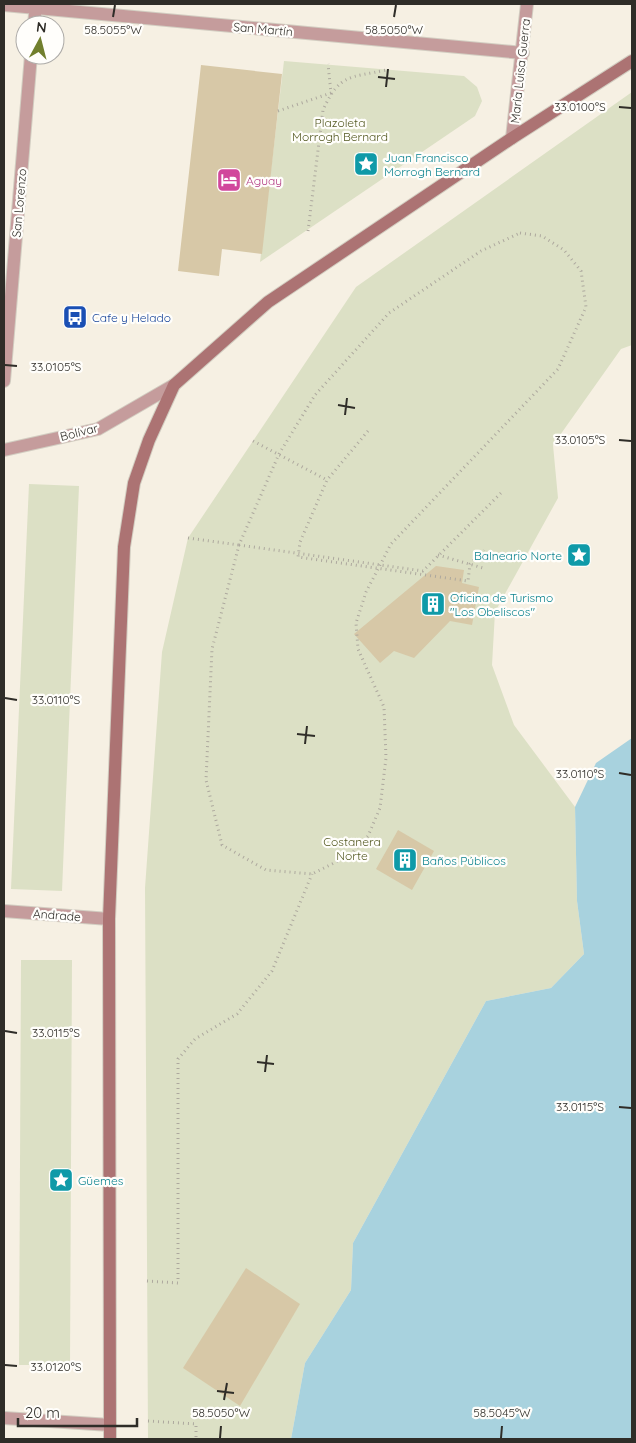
<svg xmlns="http://www.w3.org/2000/svg" width="636" height="1443" font-family="Quicksand,sans-serif">
  <style>
    .green { fill: #dce0c5 }
    .water { fill: #a8d2de }
    .building { fill: #d7c8a7 }
    .lines { fill: none; stroke-linecap: round; stroke-linejoin: round }
    .minor-casing { stroke: #d2cdc1; stroke-width: 14 }
    .secondary-casing { stroke: #d2cdc1; stroke-width: 14 }
    .path { stroke: #ada89e; stroke-width: 3; stroke-dasharray: 1 4; stroke-linecap: butt }
    .minor { stroke: #c59c9c; stroke-width: 12 }
    .secondary { stroke: #ac7373; stroke-width: 12 }
    .path-bridge { stroke: #ada89e; stroke-width: 3; stroke-dasharray: 1 4; stroke-linecap: butt }
    .ticks { fill: none; stroke: #2f2d28; stroke-width: 2 }
    .labels { text-anchor: middle; dominant-baseline: central; stroke-width: 4.5; stroke-linejoin: round; paint-order: stroke }
    .street-label { font-size: 12px; fill: #2f2d28; stroke: #fffefb }
    .park-label { font-size: 12px; fill: #545922; stroke: #fffefb }
    .culture-label { font-size: 12px; fill: #0d838f; stroke: #fffefb; text-anchor: start }
    .hotel-label { font-size: 12px; fill: #b23c85; stroke: #fffefb; text-anchor: start }
    .transit-label { font-size: 12px; fill: #164399; stroke: #fffefb; text-anchor: start }
    .ticks-label { font-size: 12px; text-anchor: middle; fill: #2f2d28; stroke: #fffefb; stroke-width: 4.5; stroke-linejoin: round; paint-order: stroke }
  </style>
  <rect width="100%" height="100%" fill="#f6f0e3"/>
  <g class="green">
    <path d="M284,61L464,76L477,87L482,101L475,116L260,262Z"/>
    <path d="M632,92V345L621,349L553,445L558,498L495,612L492,665L514,725L575,807L577,901L584,954L551,988L486,1001L353,1243L351,1290L305,1363L291,1439H148L145,888L162,652L188,538L356,287Z"/>
    <path d="M29,484L79,486L62,891L11,889Z"/>
    <path d="M21,960H72L70,1365H19Z"/>
  </g>
  <path class="water" d="M632,738V1439H291L305,1363L351,1290L353,1243L486,1001L551,988L584,954L577,901L575,807L596,763Z"/>
  <g class="building">
    <path d="M201,65L282,74L262,254L222,249L219,276L178,271Z"/>
    <path d="M436,566L464,570L462,583L479,587L472,625L450,621L414,658L394,651L380,663L354,634Z"/>
    <path d="M398,830L434,851L412,890L376,869Z"/>
    <path d="M246,1268L300,1304L240,1406L183,1368Z"/>
  </g>
  <g class="lines">
    <defs>
      <g id="minor">
        <path d="M4,5L523,53"/>
        <path d="M34,25L36,4"/>
        <path d="M512,138L527,4"/>
        <path d="M4,381L31,55"/>
        <path d="M4,450L98,429L174,385"/>
        <path d="M4,911L109,919"/>
        <path d="M4,1418L110,1425"/>
      </g>
      <path id="secondary" d="M110,1439L109,919L124,547L134,483L149,440L174,385L268,302L512,138L632,61"/>
    </defs>
    <use href="#minor" class="minor-casing"/>
    <use href="#secondary" class="secondary-casing"/>
    <g class="path">
      <path d="M278,111L331,93L328,64"/>
      <path d="M308,231L323,110C340,73 350,78 386,70"/>
      <path d="M520,233L542,236L564,250L581,271L586,307L558,369L391,544L366,592L356,623L358,649L384,707L386,758L380,808L368,836L350,855L312,874L266,870L222,845L206,780L212,649L239,545L279,454L315,395L389,313L481,251Z"/>
      <path d="M368,431L327,480L300,542L298,557L468,581L470,564L484,550"/>
      <path d="M253,441L327,480"/>
      <path d="M188,538L239,545"/>
      <path d="M147,1281L178,1283V1059L195,1039L237,1014L272,971L312,874"/>
      <path d="M148,1421L196,1424V1439"/>
    </g>
    <use href="#minor" class="minor"/>
    <use href="#secondary" class="secondary"/>
    <g class="path-bridge">
      <path d="M239,545L423,571L502,492"/>
      <path d="M438,555L483,568"/>
    </g>
  </g>
  <path class="ticks" d="M113,17L115,5M394,17L396,5M378,77L395,79M386,87L388,69M619,107L631,108M5,365L17,366M338,405L355,408M345,415L347,398M619,440L631,441M5,698L17,700M297,734L315,736M305,744L307,726M619,773L631,775M5,1031L17,1033M257,1062L274,1064M265,1072L267,1055M619,1107L631,1108M5,1365L17,1366M217,1391L234,1393M224,1400L227,1383M220,1438L221,1426M501,1438L502,1426"/>
  <defs>
    <symbol id="sight-square" viewBox="-11 -11 22 22"><rect x="-9" y="-9" width="18" height="18" rx="4" fill="#0f9aa8" stroke="#fffefb"/><path d="M0-6L1.8-2.2L6-1.7L2.9 1.2L3.7 5.4L0 3.3L-3.7 5.4L-2.9 1.2L-6-1.7L-1.8-2.2Z" fill="#fff"/></symbol>
    <symbol id="hotel-square" viewBox="-11 -11 22 22"><rect x="-9" y="-9" width="18" height="18" rx="4" fill="#d1479c" stroke="#fffefb"/><path d="M-6-4.5h1.5V1H6V5H4.5V3h-9V5H-6ZM-4 0a1.8 1.8 0 1 1 3.6 0ZM.5 0V-2.5h3Q6-2.5 6 0Z" fill="#fff"/></symbol>
    <symbol id="bus-square" viewBox="-11 -11 22 22"><rect x="-9" y="-9" width="18" height="18" rx="4" fill="#1a4fb4" stroke="#fffefb"/><path d="M-5-6H5V4H4V6H2V4H-2V6H-4V4H-5ZM-3.5-4V0h7V-4ZM-3.5 1.2v1.5H-2V1.2ZM2 1.2v1.5H3.5V1.2Z" fill="#fff"/></symbol>
    <symbol id="building-square" viewBox="-11 -11 22 22"><rect x="-9" y="-9" width="18" height="18" rx="4" fill="#0f9aa8" stroke="#fffefb"/><path d="M-4-6H4V6H1V3H-1V6H-4ZM-2.5-4.3h1.7v1.8h-1.7ZM.8-4.3h1.7v1.8H.8ZM-2.5-1h1.7V.8h-1.7ZM.8-1h1.7V.8H.8Z" fill="#fff"/></symbol>
  </defs>
  <g fill-rule="evenodd">
    <use href="#sight-square" x="352" y="150" width="28" height="28"/>
    <use href="#hotel-square" x="215" y="166" width="28" height="28"/>
    <use href="#bus-square" x="61" y="303" width="28" height="28"/>
    <use href="#sight-square" x="565" y="541" width="28" height="28"/>
    <use href="#building-square" x="419" y="590" width="28" height="28"/>
    <use href="#building-square" x="391" y="846" width="28" height="28"/>
    <use href="#sight-square" x="47" y="1166" width="28" height="28"/>
  </g>
  <g class="labels">
    <g class="street-label">
      <text transform="translate(263 29) rotate(5)">San Martín</text>
      <text transform="translate(520 71) rotate(-84)">María Luisa Guerra</text>
      <text transform="translate(19 203) rotate(-85)">San Lorenzo</text>
      <text transform="translate(79 432) rotate(-14)">Bolívar</text>
      <text transform="translate(57 915) rotate(4)">Andrade</text>
    </g>
    <g class="park-label">
      <text x="340" y="122">Plazoleta<tspan x="340" dy="14">Morrogh Bernard</tspan></text>
      <text x="352" y="841">Costanera<tspan x="352" dy="14">Norte</tspan></text>
    </g>
    <g class="culture-label">
      <text x="384" y="157">Juan Francisco<tspan x="384" dy="14">Morrogh Bernard</tspan></text>
      <text x="562" y="555" text-anchor="end">Balneario Norte</text>
      <text x="450" y="597">Oficina de Turismo<tspan x="450" dy="14">"Los Obeliscos"</tspan></text>
      <text x="422" y="860">Baños Públicos</text>
      <text x="78" y="1180">Güemes</text>
    </g>
    <g class="hotel-label">
      <text x="246" y="180">Aguay</text>
    </g>
    <g class="transit-label">
      <text x="92" y="317">Cafe y Helado</text>
    </g>
  </g>
  <g class="ticks-label">
    <text x="113" y="34">58.5055°W</text>
    <text x="394" y="34">58.5050°W</text>
    <text x="580" y="111">33.0100°S</text>
    <text x="56" y="371">33.0105°S</text>
    <text x="580" y="444">33.0105°S</text>
    <text x="56" y="704">33.0110°S</text>
    <text x="580" y="778">33.0110°S</text>
    <text x="56" y="1037">33.0115°S</text>
    <text x="580" y="1111">33.0115°S</text>
    <text x="56" y="1371">33.0120°S</text>
    <text x="221" y="1417">58.5050°W</text>
    <text x="502" y="1417">58.5045°W</text>
  </g>
  <rect width="636" height="1443" fill="none" stroke="#2f2d28" stroke-width="10"/>
  <g transform="translate(40 40) rotate(7)"><circle r="24" fill="#fffefb" stroke="#acaaa7"/>
  <path d="M0-4L9 19L0 12L-9 19Z" fill="#717f2d"/>
  <text y="-8" font-size="14" font-weight="bold" text-anchor="middle" fill="#2f2d28">N</text>
  </g>
  <path d="M18 1418v8h119v-8" fill="none" stroke="#2f2d28" stroke-width="2.5"/>
  <text x="25" y="1418" font-size="15" fill="#2f2d28" stroke="#fffefb" stroke-width="4" paint-order="stroke">20 m</text>
</svg>
